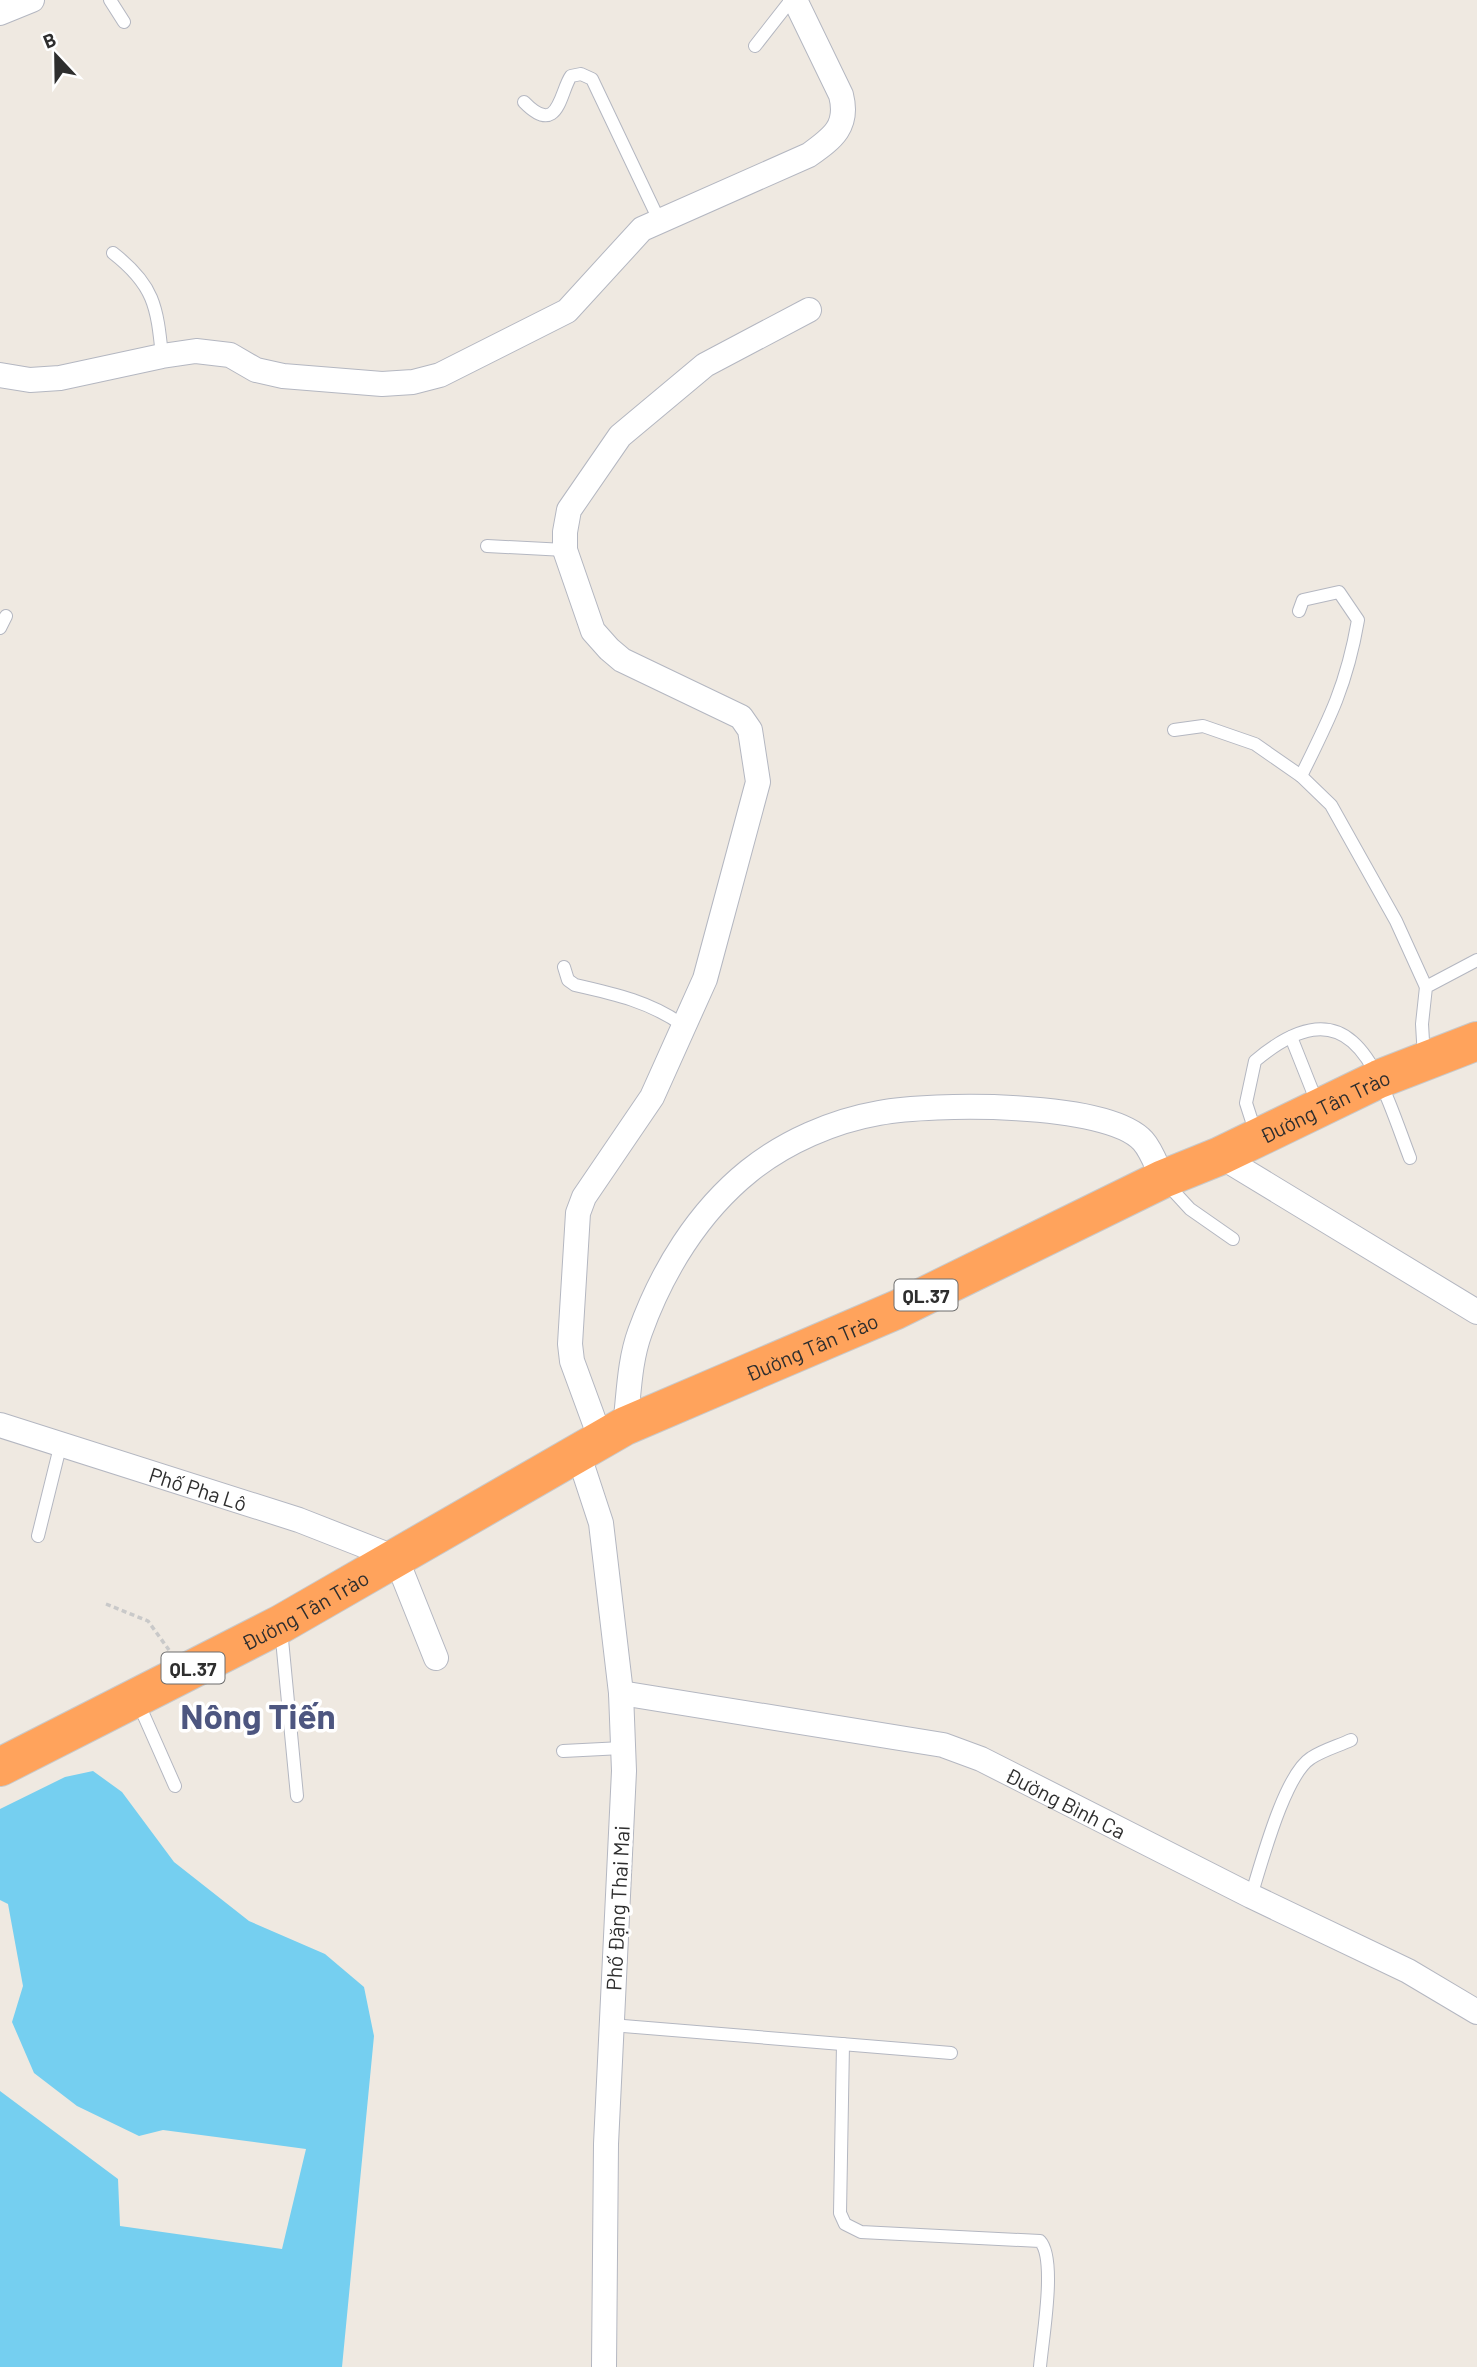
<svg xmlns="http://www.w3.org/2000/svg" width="1477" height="2367" font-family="Barlow,sans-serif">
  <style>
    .water { fill: #75cff0 }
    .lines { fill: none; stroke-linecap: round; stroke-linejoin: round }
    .lane-casing { stroke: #b4b7c1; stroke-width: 14 }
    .street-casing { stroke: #b4b7c1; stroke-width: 26 }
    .highway-casing { stroke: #c9c9c9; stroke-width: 40 }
    .path { stroke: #c9c9c9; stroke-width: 3.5; stroke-dasharray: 5 3.5; stroke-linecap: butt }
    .lane { stroke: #fff; stroke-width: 12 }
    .street { stroke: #fff; stroke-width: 24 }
    .highway { stroke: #ffa35c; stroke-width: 38 }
    .labels { text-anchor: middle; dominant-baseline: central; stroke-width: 7; stroke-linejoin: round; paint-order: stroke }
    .shield { fill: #fff; stroke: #6d6d6d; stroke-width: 2 }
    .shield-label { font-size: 19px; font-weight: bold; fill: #2e2e2e }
    .street-label { font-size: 21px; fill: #2e2e2e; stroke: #fff }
    .town-label { font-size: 35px; font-weight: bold; fill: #4d5680; stroke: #fff }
  </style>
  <rect width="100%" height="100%" fill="#efe9e1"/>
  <path class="water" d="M93,1771L122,1792L174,1862L249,1921L325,1954L364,1987L374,2036L342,2367H0V2091L118,2179L120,2226L282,2249L306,2149L163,2130L139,2136L77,2106L34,2073L12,2022L23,1986L8,1904L0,1900V1809L65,1777Z"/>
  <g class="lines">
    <defs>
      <g id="lane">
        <path d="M110,0L124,22"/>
        <path d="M755,46L791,0"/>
        <path d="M524,102C559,138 560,91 571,76L581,74L592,79L659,220"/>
        <path d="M113,253C154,285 157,306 162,356"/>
        <path d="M487,546L565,550"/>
        <path d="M1299,611L1303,600L1339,592L1358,620C1347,684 1330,718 1301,776"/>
        <path d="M0,628L6,616"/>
        <path d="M1174,730L1203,726L1255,744L1301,776L1331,805L1396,921L1426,987"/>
        <path d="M564,967L568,980L575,985C615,994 651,1002 684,1026"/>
        <path d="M1291,1037L1318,1105"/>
        <path d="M1424,1058L1422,1024L1426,987L1477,960"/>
        <path d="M1256,1134L1246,1103L1255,1061C1356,976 1380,1080 1410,1158"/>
        <path d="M1167,1184L1190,1209L1233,1239"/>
        <path d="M38,1536L61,1443"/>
        <path d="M281,1629L297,1796"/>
        <path d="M137,1700L175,1786"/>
        <path d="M563,1751L622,1748"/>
        <path d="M1251,1896C1261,1865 1284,1775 1311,1758C1323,1750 1338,1746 1351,1740"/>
        <path d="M611,2025L951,2053"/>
        <path d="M843,2044L840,2213L845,2224L861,2232L1040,2241C1057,2259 1042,2341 1040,2367"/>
      </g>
      <g id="street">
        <path d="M0,13L32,0"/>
        <path d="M0,375L30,380L60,378L162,356L196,351L230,355L256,370L283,376L382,384L413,382L440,375L567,311L642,229L809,155C833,138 849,126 841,95L795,0"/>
        <path d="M1220,1156L1477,1312"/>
        <path id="s1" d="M0,1425L299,1520L396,1558L436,1658"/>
        <path d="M625,1426C629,1395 629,1362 640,1332C662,1271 698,1212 749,1171C785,1142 833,1121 879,1113C931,1103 1107,1101 1143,1141C1152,1151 1157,1167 1163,1179"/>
        <path d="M601,1440L572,1361L570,1344L578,1213L584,1197L652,1097L705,979L758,782L750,730L741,717L622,660L609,649L593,631L565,550V532L569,510L620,436L705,365L809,310"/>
        <path d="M578,1453L601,1523L621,1693L624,1771L606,2144L604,2367"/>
        <path id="s2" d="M621,1693L943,1745L981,1759L1251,1896L1408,1971L1477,2012"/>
      </g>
      <g id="highway">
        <path id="s3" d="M0,1767L281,1624L625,1426L896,1310L1163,1179L1220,1156L1379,1079L1477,1041"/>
      </g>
    </defs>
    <use href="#lane" class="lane-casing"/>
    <use href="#street" class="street-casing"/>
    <use href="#highway" class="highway-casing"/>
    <path class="path" d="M106,1604L148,1621L169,1650"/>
    <use href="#lane" class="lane"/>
    <use href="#street" class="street"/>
    <use href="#highway" class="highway"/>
  </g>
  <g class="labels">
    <g class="shield">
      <rect x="894.5" y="1279.5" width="63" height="31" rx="5"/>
      <rect x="161.5" y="1652.5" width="63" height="31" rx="5"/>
    </g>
    <g class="shield-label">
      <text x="926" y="1295">QL.37</text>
      <text x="193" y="1668">QL.37</text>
    </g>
    <g class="street-label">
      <text stroke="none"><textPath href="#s3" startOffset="1482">Đường Tân Trào</textPath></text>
      <text stroke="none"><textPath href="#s3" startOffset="915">Đường Tân Trào</textPath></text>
      <text stroke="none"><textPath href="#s1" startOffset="208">Phố Pha Lô</textPath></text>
      <text stroke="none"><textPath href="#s3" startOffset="343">Đường Tân Trào</textPath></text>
      <text stroke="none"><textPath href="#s2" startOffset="462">Đường Bình Ca</textPath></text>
      <text transform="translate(617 1908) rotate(-87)">Phố Đặng Thai Mai</text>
    </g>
    <g class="town-label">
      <text x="258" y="1715">Nông Tiến</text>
    </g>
  </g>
  <g transform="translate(56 56) rotate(338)" stroke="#ffffff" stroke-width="5" paint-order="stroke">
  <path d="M0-5L12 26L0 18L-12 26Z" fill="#2e2e2e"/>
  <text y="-10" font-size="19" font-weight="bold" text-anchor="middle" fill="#2e2e2e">B</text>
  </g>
</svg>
